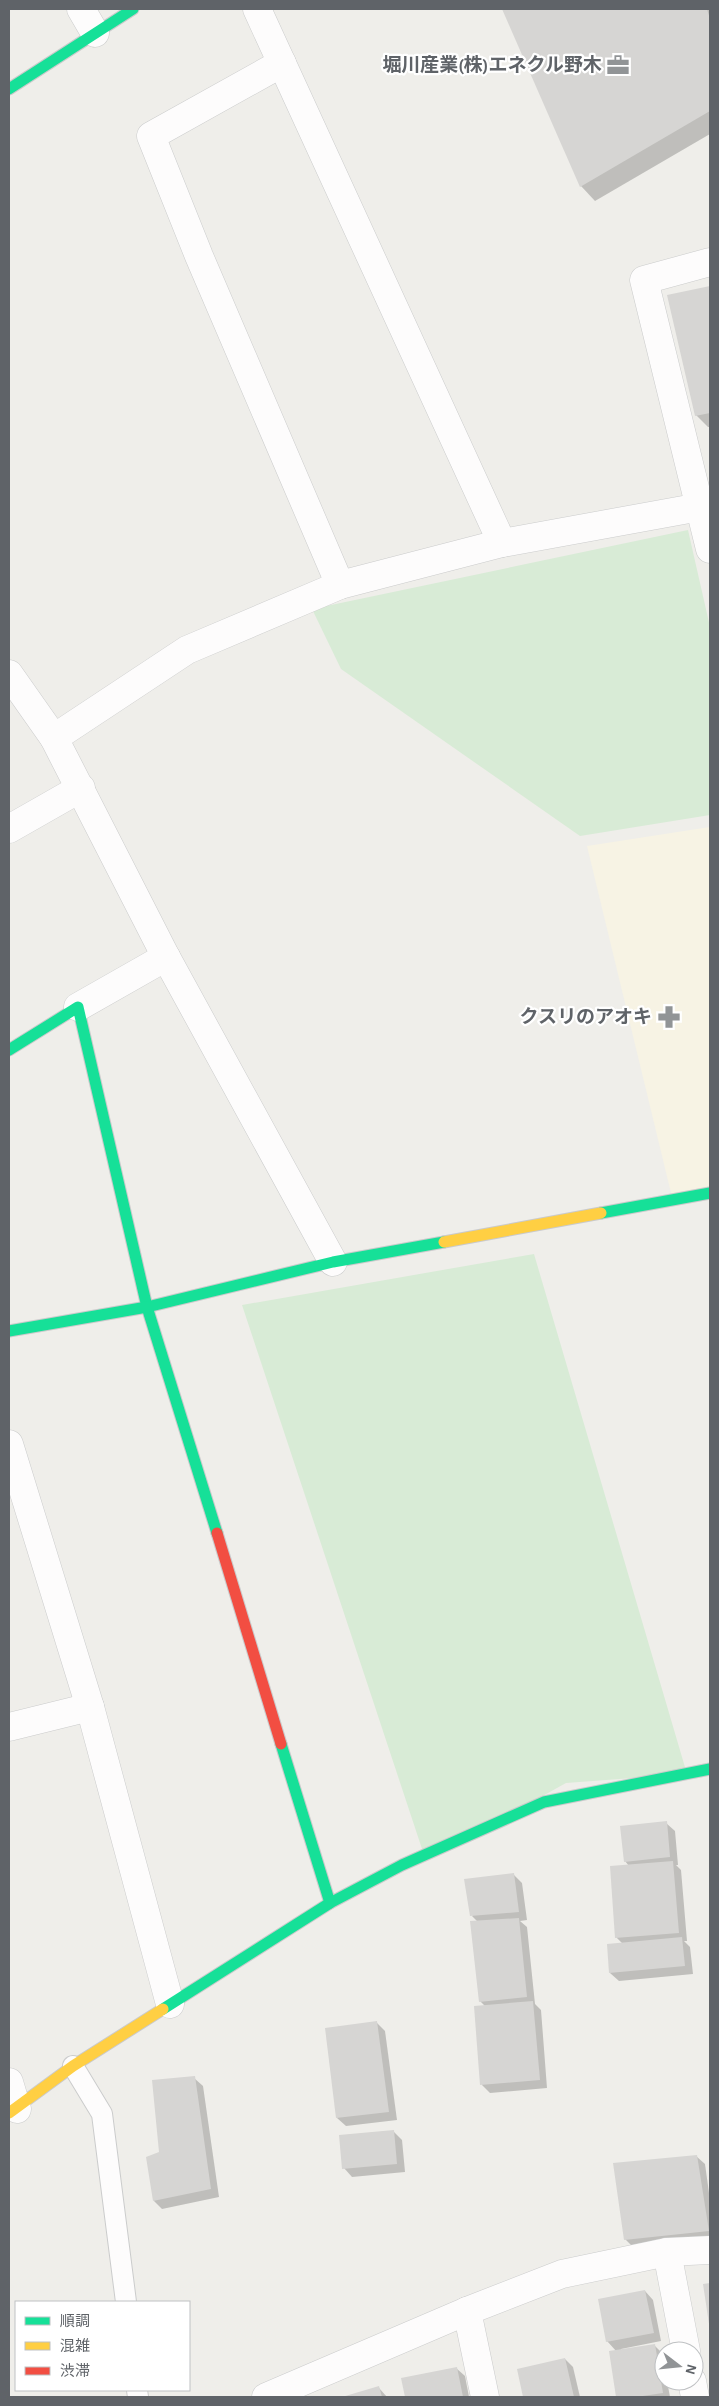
<svg xmlns="http://www.w3.org/2000/svg" width="719" height="2406" font-family="'Alegreya Sans','Noto Sans JP',sans-serif">
  <style>
    .commercial { fill: #f7f3e4 }
    .green { fill: #d8ebd6 }
    .shadow { fill: #0003 }
    .building { fill: #d6d5d3 }
    .lines { fill: none; stroke-linecap: round; stroke-linejoin: round }
    .lane-casing { stroke: #cbcccc; stroke-width: 22 }
    .street-casing { stroke: #cbcccc; stroke-width: 29 }
    .fast-casing { stroke: #cacacb; stroke-width: 13 }
    .slow-casing { stroke: #cacacb; stroke-width: 13 }
    .jam-casing { stroke: #cacacb; stroke-width: 13 }
    .lane { stroke: #fdfcfc; stroke-width: 20 }
    .street { stroke: #fdfcfc; stroke-width: 28 }
    .fast { stroke: #16e098; stroke-width: 11 }
    .slow { stroke: #ffcf43; stroke-width: 11 }
    .jam { stroke: #f24e42; stroke-width: 11 }
    .labels { text-anchor: middle; dominant-baseline: central; stroke-width: 4.5; stroke-linejoin: round; paint-order: stroke }
    .poi-label { font-size: 19px; font-weight: bold; fill: #5f6368; stroke: #fff; text-anchor: end }
  </style>
  <rect width="100%" height="100%" fill="#efeeea"/>
  <path class="commercial" d="M710,827V1189L672,1197L587,846Z"/>
  <g class="green">
    <path d="M688,530L710,627V815L580,836L341,669L312,609Z"/>
    <path d="M534,1254L687,1774L566,1783L426,1861L242,1305Z"/>
  </g>
  <g class="shadow">
    <path d="M503,9H710V134L595,201L581,186Z"/>
    <path d="M710,288V427H708L696,415L668,296Z"/>
    <path d="M666,1823L675,1831L678,1865H676L681,1870L687,1941H684L690,1947L693,1974L619,1981L610,1973L623,1944L616,1937L629,1866L625,1861Z"/>
    <path d="M513,1874L522,1883L527,1920L520,1921L527,1927L535,2004L541,2010L547,2088L490,2093L482,2085L485,2006L480,2001L478,1922L472,1916Z"/>
    <path d="M377,2023L385,2031L397,2120L346,2126L337,2118Z"/>
    <path d="M194,2078L203,2086L219,2197L162,2209L154,2201L161,2153Z"/>
    <path d="M394,2132L402,2140L405,2172L352,2177L344,2168Z"/>
    <path d="M696,2156L705,2164L710,2200V2239L634,2248L625,2239Z"/>
    <path d="M645,2291L653,2300L661,2341L621,2349V2351L655,2346L663,2354L664,2381H667L670,2397H618L611,2353L617,2352L607,2341Z"/>
    <path d="M565,2359L573,2367L580,2397H524L518,2370Z"/>
    <path d="M456,2368L465,2376L469,2397H407L403,2379Z"/>
    <path d="M379,2388L387,2397H344Z"/>
  </g>
  <g class="building">
    <path d="M502,9H707L710,19V111L580,187Z"/>
    <path d="M710,286V413L695,416L667,295Z"/>
    <path d="M667,1821L670,1857L624,1862L620,1826Z"/>
    <path d="M673,1861L679,1933L615,1938L610,1866Z"/>
    <path d="M514,1873L519,1912L470,1916L464,1879Z"/>
    <path d="M519,1918L527,1997L479,2002L470,1921Z"/>
    <path d="M682,1937L685,1966L609,1973L607,1944Z"/>
    <path d="M533,2001L540,2080L480,2085L474,2006Z"/>
    <path d="M377,2021L389,2112L336,2118L325,2028Z"/>
    <path d="M195,2076L211,2189L153,2201L146,2157L159,2152L152,2080Z"/>
    <path d="M394,2130L397,2164L342,2169L339,2135Z"/>
    <path d="M697,2155L709,2231L624,2240L613,2163Z"/>
    <path d="M710,2283V2323L709,2324L703,2284Z"/>
    <path d="M645,2290L654,2333L606,2342L598,2299Z"/>
    <path d="M655,2344L663,2393L636,2397H616L609,2351Z"/>
    <path d="M565,2358L574,2397H523L517,2369Z"/>
    <path d="M457,2367L463,2397H405L401,2378Z"/>
    <path d="M379,2386L382,2397H342Z"/>
  </g>
  <g class="lines">
    <defs>
      <g id="lane">
        <path d="M73,2066L102,2114L126,2302"/>
        <path d="M137,2390L138,2397"/>
      </g>
      <g id="street">
        <path d="M81,9L95,33"/>
        <path d="M257,9L502,543"/>
        <path d="M282,63L151,136L199,256L340,585"/>
        <path d="M710,262L644,280L710,549"/>
        <path d="M9,674L54,738L166,957L333,1262"/>
        <path d="M54,738L187,650L340,585L502,543L700,507"/>
        <path d="M9,829L81,788"/>
        <path d="M78,1007L166,957"/>
        <path d="M9,1444L90,1707L170,2004"/>
        <path d="M9,1727L90,1707"/>
        <path d="M9,2082L17,2109"/>
        <path d="M667,2252L686,2351"/>
        <path d="M467,2311L485,2397"/>
        <path d="M692,2381L695,2397"/>
        <path d="M266,2397L467,2311L562,2274L667,2252L710,2250"/>
      </g>
      <g id="fast">
        <path d="M9,89L133,9"/>
        <path d="M9,1050L78,1007L147,1307L217,1533"/>
        <path d="M601,1213L710,1193"/>
        <path d="M9,1331L147,1307L333,1262L444,1242"/>
        <path d="M281,1744L330,1903"/>
        <path d="M163,2009L330,1903L402,1865L544,1802L710,1769"/>
      </g>
      <g id="slow">
        <path d="M444,1242L601,1213"/>
        <path d="M9,2113L73,2066L163,2009"/>
      </g>
      <path id="jam" d="M217,1533L281,1744"/>
    </defs>
    <use href="#lane" class="lane-casing"/>
    <use href="#street" class="street-casing"/>
    <use href="#fast" class="fast-casing"/>
    <use href="#slow" class="slow-casing"/>
    <use href="#jam" class="jam-casing"/>
    <use href="#lane" class="lane"/>
    <use href="#street" class="street"/>
    <use href="#fast" class="fast"/>
    <use href="#slow" class="slow"/>
    <use href="#jam" class="jam"/>
  </g>
  <defs>
    <symbol id="office-bare" viewBox="-9 -9 18 18"><path d="M-6-3h4V-5.5h4V-3h4V5H-6ZM-1-4.5V-3h2v-1.5ZM-6 0V1H6V0Z" fill="#919496" stroke="#fff" stroke-width="2.5" paint-order="stroke"/></symbol>
    <symbol id="pharmacy-bare" viewBox="-9 -9 18 18"><path d="M-2-6h4v4h4v4h-4v4h-4v-4h-4v-4h4Z" fill="#919496" stroke="#fff" stroke-width="2.5" paint-order="stroke"/></symbol>
  </defs>
  <g fill-rule="evenodd">
    <use href="#office-bare" x="602" y="49" width="32" height="32"/>
    <use href="#pharmacy-bare" x="653" y="1001" width="32" height="32"/>
  </g>
  <g class="labels">
    <g class="poi-label">
      <text x="602" y="65">堀川産業(株)エネクル野木</text>
      <text x="652" y="1017">クスリのアオキ</text>
    </g>
  </g>
  <rect width="719" height="2406" fill="none" stroke="#5f6368" stroke-width="20"/>
  <rect x="15" y="2301" width="175" height="90" fill="#ffffff" stroke="#bfc1c3"/>
  <rect x="25" y="2317" width="25" height="8" fill="#16e098" stroke="#bfc1c3"/>
  <text x="60" y="2326" font-size="15" fill="#5f6368">順調</text>
  <rect x="25" y="2342" width="25" height="8" fill="#ffcf43" stroke="#bfc1c3"/>
  <text x="60" y="2351" font-size="15" fill="#5f6368">混雑</text>
  <rect x="25" y="2367" width="25" height="8" fill="#f24e42" stroke="#bfc1c3"/>
  <text x="60" y="2376" font-size="15" fill="#5f6368">渋滞</text>
  <g transform="translate(679 2366) rotate(106)"><circle r="24" fill="#ffffff" stroke="#bfc1c3"/>
  <path d="M0-4L9 19L0 12L-9 19Z" fill="#919496"/>
  <text y="-8" font-size="14" font-weight="bold" text-anchor="middle" fill="#5f6368">N</text>
  </g>
</svg>
